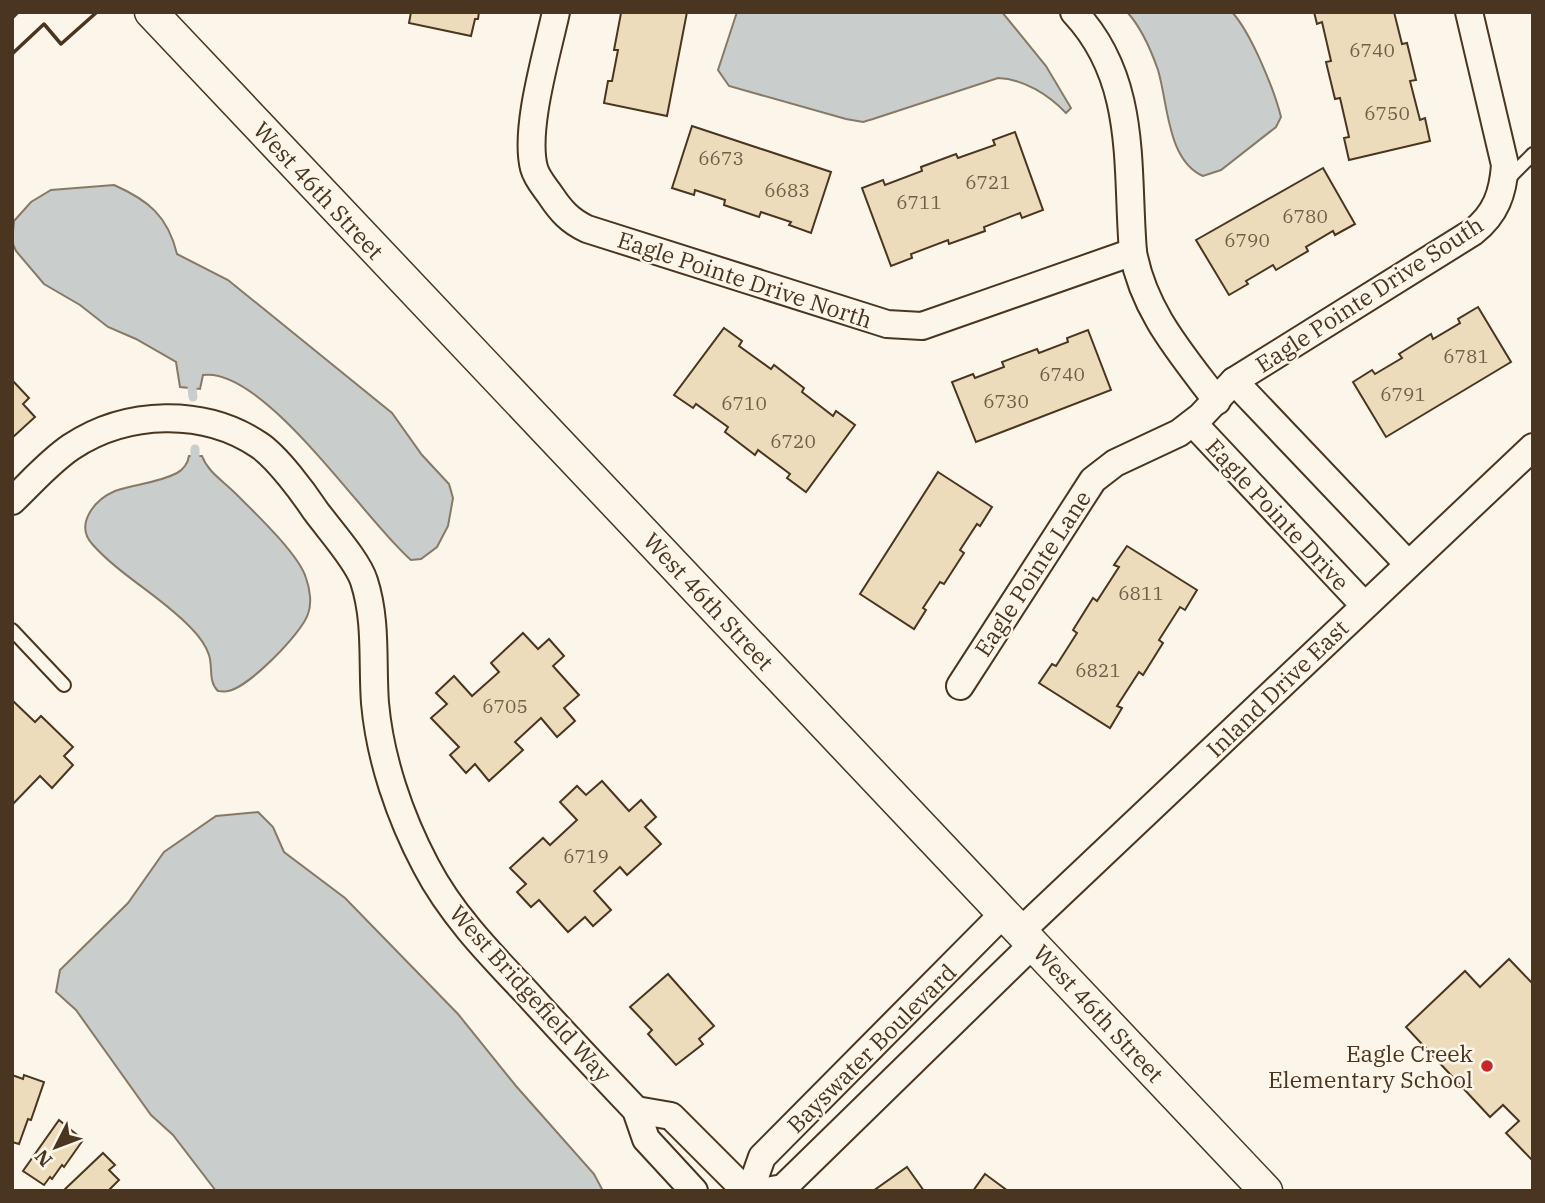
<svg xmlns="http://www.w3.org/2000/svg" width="1545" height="1203" font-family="'IBM Plex Serif',serif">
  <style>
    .water { fill: #c9cecd; stroke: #887966; stroke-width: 2 }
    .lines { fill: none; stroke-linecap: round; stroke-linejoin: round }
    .stream { stroke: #c9cecd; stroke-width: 9 }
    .building { fill: #ecdcbc; stroke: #4a3520; stroke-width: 2 }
    .service-casing { stroke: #4a3520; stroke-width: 16 }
    .minor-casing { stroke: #4a3520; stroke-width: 30 }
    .tertiary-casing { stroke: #4a3520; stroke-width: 35 }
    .service { stroke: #fbf6e9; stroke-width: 12 }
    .minor { stroke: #fbf6e9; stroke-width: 26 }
    .tertiary { stroke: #fbf6e9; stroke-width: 32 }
    .wall { stroke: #4a3520; stroke-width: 3.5 }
    .poi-dot { fill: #c62828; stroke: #fbf6e9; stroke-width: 2.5 }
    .labels { text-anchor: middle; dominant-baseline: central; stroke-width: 5; stroke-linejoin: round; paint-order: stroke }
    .number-label { font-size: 19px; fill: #725f47 }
    .street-label { font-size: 23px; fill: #4a3520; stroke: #fbf6e9 }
    .poi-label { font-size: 23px; fill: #4a3520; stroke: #fbf6e9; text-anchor: end }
  </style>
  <rect width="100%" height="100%" fill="#fbf6e9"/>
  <g class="water">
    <path d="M737,12H1002L1046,66L1071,108L1066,113C1049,95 1024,79 998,78L873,119L863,122L846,119L729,86L718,70Z"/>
    <path d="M1127,12H1232C1251,33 1274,89 1281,117L1276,127L1221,170L1203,176C1167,160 1168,103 1158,70C1151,50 1141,27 1127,12Z"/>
    <path d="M114,185C148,200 168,216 177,254L228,280L392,413L422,455L449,484L453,498L448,526L437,547L421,559L411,560C366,522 264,366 203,375L200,389L180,387L176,362L136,339L108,327L80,305L44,284L16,251L12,242L14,221L31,202L51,190Z"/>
    <path d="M189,456H202C208,472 222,480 234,492C252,510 299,554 306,578C310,589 312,604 308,614C302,633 248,688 228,691C225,692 221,691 218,691C208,682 213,667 209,655C206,646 198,635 191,628C162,597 122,577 93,545C74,525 94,500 115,491C135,484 158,483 177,473C183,470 188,463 189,456Z"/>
    <path d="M258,812L273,827L284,852L345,898L458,1014L516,1086L594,1174L603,1191H216L173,1135L151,1115L76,1010L56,992L60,970L128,903L164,852L216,816Z"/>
  </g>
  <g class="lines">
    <g class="stream">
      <path d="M192,388L193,397"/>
      <path d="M195,449V456"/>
    </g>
  </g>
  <g class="building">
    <path d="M411,12H479L478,19H475L471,36L409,23Z"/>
    <path d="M626,12H687L667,116L604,103L608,81H612L618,50H614L621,13Z"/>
    <path d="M1314,12H1394L1402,44L1407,43L1416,80L1410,81L1420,120L1425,118L1430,141L1349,160L1344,138L1349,137L1340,98L1335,99L1326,62L1331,61L1322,22L1317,24Z"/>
    <path d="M692,126L831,172L811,233L789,225L791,222L761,212L759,217L724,205L725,200L695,190L694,195L672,188Z"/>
    <path d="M1015,132L1043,210L1022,218L1020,213L984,227L985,231L949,244L948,240L911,254L912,258L891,266L862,188L883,180L885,185L922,171L921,167L956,154L958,158L995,145L993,140Z"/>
    <path d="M1323,168L1355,224L1335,235L1333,231L1306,247L1308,251L1276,270L1273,265L1246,281L1248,284L1229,295L1196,240Z"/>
    <path d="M1478,307L1511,362L1386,437L1353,382L1372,370L1375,374L1402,358L1399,354L1431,334L1433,339L1460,323L1458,319Z"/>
    <path d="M724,328L742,341L739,346L771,369L774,365L804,388L802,392L833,416L836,411L855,425L806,492L787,478L790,474L758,450L755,455L725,432L728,427L696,404L693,408L674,395Z"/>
    <path d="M1088,330L1111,390L976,442L952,382L973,374L975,378L1004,367L1002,362L1037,349L1039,353L1068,342L1067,338Z"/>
    <path d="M12,380L29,398L23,404L35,417L12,438Z"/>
    <path d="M938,472L992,507L980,526L977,524L960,550L964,553L944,584L940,582L923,608L926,610L914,629L860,594Z"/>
    <path d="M1127,546L1197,590L1185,610L1180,607L1159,640L1163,643L1143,675L1139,672L1117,706L1122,708L1110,728L1039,683L1052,664L1056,666L1077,633L1073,630L1093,598L1097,601L1119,567L1114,565Z"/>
    <path d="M523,633L538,649L549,639L564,656L553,666L579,695L564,708L575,721L557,737L541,718L515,742L523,750L489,781L475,764L466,773L450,755L459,747L431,718L447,704L436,693L454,676L472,696L499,672L491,663Z"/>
    <path d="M12,700L35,722L41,716L73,747L64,756L73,765L52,788L40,776L12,805Z"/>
    <path d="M602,781L629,811L641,800L656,817L645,827L661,844L627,875L620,867L594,891L611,910L593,926L585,917L568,932L539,900L531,907L517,892L526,884L510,868L543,838L550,845L577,820L560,802L577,786L586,795Z"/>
    <path d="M1509,959L1533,984V1161L1506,1133L1519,1121L1503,1105L1490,1117L1406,1027L1465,971L1480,987Z"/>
    <path d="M668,974L714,1026L699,1039L703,1044L676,1065L648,1034L652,1030L630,1007Z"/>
    <path d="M12,1075L23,1079L24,1075L44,1082L31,1120L28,1119L19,1144L12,1142Z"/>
    <path d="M59,1120L83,1140L64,1167L62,1165L52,1179L50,1177L44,1185L23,1171Z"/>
    <path d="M103,1153L115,1165L109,1170L119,1180L108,1191H63Z"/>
    <path d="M907,1167L924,1191H873Z"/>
    <path d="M985,1174L1008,1191H973Z"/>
  </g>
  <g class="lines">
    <defs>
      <g id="service">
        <path d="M1507,180L1533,154"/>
        <path d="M12,630L64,685"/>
      </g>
      <g id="minor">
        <path d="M556,12C547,54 524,129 534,168C537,179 545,187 551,196C561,211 570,221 587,229L887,324L922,326L1133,252"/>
        <path d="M1074,12C1138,80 1126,166 1133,252C1144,312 1181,353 1217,401"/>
        <path d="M1234,381L1408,564"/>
        <path d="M1193,423L1364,605"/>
        <path d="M12,501C31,483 49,462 71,447C127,410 204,408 259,445C277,457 303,492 315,510C328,528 358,561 364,581C377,621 372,662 375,703C380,759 400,817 426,866C451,914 489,953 526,992C562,1032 599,1071 636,1110L646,1139L694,1191"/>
        <path d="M960,686L1093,480L1115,463L1179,433L1201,416L1234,381L1473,232C1496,214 1503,193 1505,165L1469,12"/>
        <path d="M1021,931L1533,447"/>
        <path d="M636,1110L671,1116L746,1191"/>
        <path d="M750,1191L762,1157L1004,913"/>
        <path d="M766,1191L783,1188L1033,944"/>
      </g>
      <path id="tertiary" d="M151,12L1266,1191"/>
    </defs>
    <use href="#service" class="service-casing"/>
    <use href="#minor" class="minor-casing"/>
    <use href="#tertiary" class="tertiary-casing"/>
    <use href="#service" class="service"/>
    <use href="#minor" class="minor"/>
    <use href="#tertiary" class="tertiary"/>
    <g class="wall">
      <path d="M12,18L18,12"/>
      <path d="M12,54L44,24L61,44L97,12"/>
    </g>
  </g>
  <circle class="poi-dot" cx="1487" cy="1066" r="7"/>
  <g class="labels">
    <g class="number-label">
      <text x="1372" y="50">6740</text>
      <text x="1387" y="113">6750</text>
      <text x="721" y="158">6673</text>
      <text x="988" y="182">6721</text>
      <text x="787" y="190">6683</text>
      <text x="919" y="202">6711</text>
      <text x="1305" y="216">6780</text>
      <text x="1247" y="240">6790</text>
      <text x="1466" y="356">6781</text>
      <text x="1062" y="374">6740</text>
      <text x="1403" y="394">6791</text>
      <text x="1006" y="401">6730</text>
      <text x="744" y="403">6710</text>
      <text x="793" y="441">6720</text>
      <text x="1141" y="593">6811</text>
      <text x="1098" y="670">6821</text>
      <text x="505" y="706">6705</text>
      <text x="586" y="856">6719</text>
    </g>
    <g class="street-label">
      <text transform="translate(319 190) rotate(47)">West 46th Street</text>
      <text transform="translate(745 279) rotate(18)">Eagle Pointe Drive North</text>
      <text transform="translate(1369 294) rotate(-33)">Eagle Pointe Drive South</text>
      <text transform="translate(1278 514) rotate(47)">Eagle Pointe Drive</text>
      <text transform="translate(1032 573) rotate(-57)">Eagle Pointe Lane</text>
      <text transform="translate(709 601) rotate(47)">West 46th Street</text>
      <text transform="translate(1277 688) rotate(-44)">Inland Drive East</text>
      <text transform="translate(531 993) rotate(48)">West Bridgefield Way</text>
      <text transform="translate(1099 1013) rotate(47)">West 46th Street</text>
      <text transform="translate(871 1048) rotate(-45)">Bayswater Boulevard</text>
    </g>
    <g class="poi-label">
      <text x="1473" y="1053">Eagle Creek<tspan x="1473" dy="26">Elementary School</tspan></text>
    </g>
  </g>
  <rect width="1545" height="1203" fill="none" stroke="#4a3520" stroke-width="28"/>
  <g transform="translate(56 1147) rotate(228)" stroke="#fbf6e9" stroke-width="5" paint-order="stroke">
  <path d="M0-5L12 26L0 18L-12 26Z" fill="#4a3520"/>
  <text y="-10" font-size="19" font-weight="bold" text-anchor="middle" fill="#4a3520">N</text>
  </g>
</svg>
